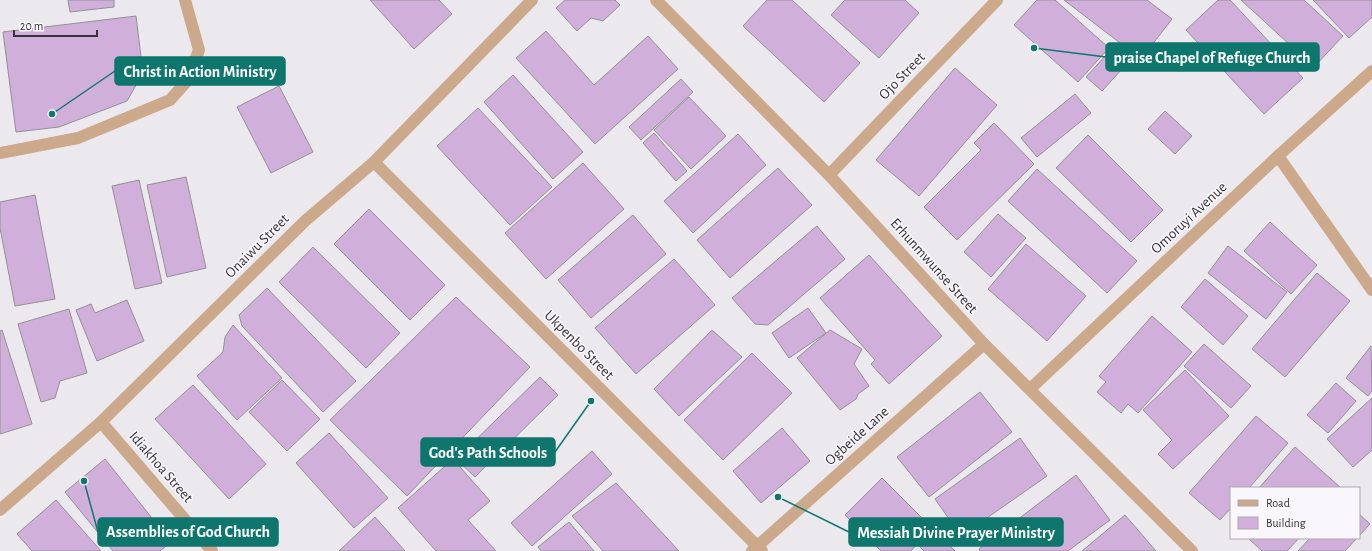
<svg xmlns="http://www.w3.org/2000/svg" width="1372" height="551" font-family="'Alegreya Sans',sans-serif">
  <style>
    .building { fill: #d0b0db; stroke: #939094 }
    .lines { fill: none; stroke-linecap: round; stroke-linejoin: round }
    .minor { stroke: #cca98b; stroke-width: 12 }
    .labels { text-anchor: middle; dominant-baseline: central; stroke-width: 3; stroke-linejoin: round; paint-order: stroke }
    .street-label { font-size: 15px; fill: #353436; stroke: #f9f7fc }
    .leader { fill: none; stroke: #0f766e; stroke-width: 1.5 }
    .callout-dot { fill: #0f766e; stroke: #f9f7fc; stroke-width: 1.5 }
    .callout { fill: #0f766e; stroke: #0f766e; stroke-width: 1.5 }
    .callout-label { font-size: 16px; text-anchor: middle; font-weight: bold; fill: #fff }
  </style>
  <rect width="100%" height="100%" fill="#ebe9ee"/>
  <g class="building">
    <path d="M68,0H114V7L70,12Z"/>
    <path d="M370,0H439L452,14L414,49Z"/>
    <path d="M565,0H615L620,5L603,21L591,18L577,31L556,8Z"/>
    <path d="M767,0H792L860,63L824,102L743,26Z"/>
    <path d="M845,0H905L919,13L879,58L831,15Z"/>
    <path d="M1037,0H1055L1109,48L1078,82L1014,25Z"/>
    <path d="M1064,0H1147L1172,19L1141,59Z"/>
    <path d="M1218,0H1230L1303,78L1264,114L1186,30Z"/>
    <path d="M1241,0H1304L1343,36L1314,67Z"/>
    <path d="M1313,0H1372V17L1349,38Z"/>
    <path d="M136,16L142,65L139,80L127,101L59,127L16,132L3,32Z"/>
    <path d="M546,31L594,85L648,36L678,69L595,144L516,58Z"/>
    <path d="M1108,53L1123,68L1102,91L1086,77Z"/>
    <path d="M955,68L997,105L919,196L876,160Z"/>
    <path d="M513,75L583,152L553,179L484,102Z"/>
    <path d="M681,79L693,92L641,140L629,127Z"/>
    <path d="M279,86L313,152L271,173L237,107Z"/>
    <path d="M1075,94L1091,113L1037,157L1021,138Z"/>
    <path d="M689,97L726,136L691,169L654,130Z"/>
    <path d="M478,108L552,187L510,225L437,146Z"/>
    <path d="M1165,111L1192,136L1175,154L1148,129Z"/>
    <path d="M994,123L1034,164L957,240L924,207L981,150L974,143Z"/>
    <path d="M654,133L687,171L676,181L643,143Z"/>
    <path d="M738,134L766,165L693,233L664,201Z"/>
    <path d="M1088,135L1163,210L1131,242L1056,168Z"/>
    <path d="M583,163L624,209L546,279L505,233Z"/>
    <path d="M778,168L812,205L730,278L697,240Z"/>
    <path d="M1037,169L1137,261L1107,293L1008,201Z"/>
    <path d="M186,177L206,268L167,277L147,185Z"/>
    <path d="M139,180L162,283L135,289L112,186Z"/>
    <path d="M35,195L55,299L15,306L0,228V202Z"/>
    <path d="M369,209L445,285L410,320L334,244Z"/>
    <path d="M998,214L1026,238L991,277L964,252Z"/>
    <path d="M633,215L666,254L591,318L558,280Z"/>
    <path d="M1270,222L1317,265L1291,294L1244,251Z"/>
    <path d="M817,226L845,259L768,325L755,324L732,298Z"/>
    <path d="M1026,244L1086,296L1047,341L988,289Z"/>
    <path d="M1228,246L1287,292L1266,319L1208,273Z"/>
    <path d="M313,247L400,333L366,368L279,282Z"/>
    <path d="M869,255L942,336L889,384L871,364L875,360L820,298Z"/>
    <path d="M674,259L715,305L636,374L595,328Z"/>
    <path d="M1317,273L1350,301L1285,377L1252,349Z"/>
    <path d="M1205,279L1248,316L1223,345L1181,307Z"/>
    <path d="M267,288L356,381L323,412L242,326L239,315Z"/>
    <path d="M456,297L530,367L407,496L330,420Z"/>
    <path d="M127,300L144,341L97,361L76,310L91,304L95,313Z"/>
    <path d="M808,308L826,333L789,358L772,333Z"/>
    <path d="M69,309L87,373L60,381L55,398L41,402L18,324Z"/>
    <path d="M1152,316L1192,352L1138,413L1128,404L1121,413L1097,392L1106,382L1099,376Z"/>
    <path d="M233,325L282,378L237,420L197,376L223,352L225,337Z"/>
    <path d="M2,330L32,424L0,434V331Z"/>
    <path d="M712,330L742,357L679,416L654,389Z"/>
    <path d="M830,330L862,349L854,364L869,386L858,394L856,399L840,410L797,358Z"/>
    <path d="M1204,344L1251,386L1231,408L1184,366Z"/>
    <path d="M1371,346L1372,391L1368,396L1346,378Z"/>
    <path d="M752,353L792,393L723,460L684,420Z"/>
    <path d="M1185,370L1229,416L1173,469L1158,454L1172,440L1143,410Z"/>
    <path d="M540,377L558,395L475,477L456,459Z"/>
    <path d="M282,380L320,419L287,451L249,412Z"/>
    <path d="M1336,383L1356,401L1328,433L1307,415Z"/>
    <path d="M193,385L266,464L229,499L155,419Z"/>
    <path d="M980,392L1012,432L929,497L897,457Z"/>
    <path d="M1372,398V450L1353,467L1327,439Z"/>
    <path d="M1256,416L1288,443L1249,488H1231V508L1220,520L1189,493Z"/>
    <path d="M782,428L810,461L761,503L733,471Z"/>
    <path d="M329,433L388,498L354,528L296,463Z"/>
    <path d="M1020,438L1047,476L961,536L935,499Z"/>
    <path d="M1295,447L1341,488H1259Z"/>
    <path d="M592,451L612,474L532,546L511,523Z"/>
    <path d="M105,459L171,542L160,551H113L65,492Z"/>
    <path d="M453,459L490,501L468,520L496,551H436L398,508Z"/>
    <path d="M1076,475L1110,520L1068,551H980L979,549Z"/>
    <path d="M882,478L955,551H924L917,544L911,551H881L845,515Z"/>
    <path d="M616,483L679,551H603L572,516Z"/>
    <path d="M56,500L101,551H32L17,534Z"/>
    <path d="M1359,514L1370,524L1359,536Z"/>
    <path d="M1125,515L1156,551H1082Z"/>
    <path d="M375,517L405,551H339Z"/>
    <path d="M569,522L594,551H541L538,547Z"/>
    <path d="M1248,538H1299L1287,551H1262Z"/>
    <path d="M1310,538H1357L1345,551H1298Z"/>
  </g>
  <g class="lines">
    <g class="minor">
      <path d="M656,0L829,175L984,344L1192,551"/>
      <path d="M0,153L78,138L170,100L187,81L199,50L185,0"/>
      <path d="M1278,156L1372,290"/>
      <path d="M374,162L762,551"/>
      <path d="M829,175L997,0"/>
      <path d="M1030,389L1278,156L1372,71"/>
      <path d="M101,422L212,551"/>
      <path d="M0,510L101,422L305,221L374,162L532,0"/>
      <path d="M752,551L984,344"/>
    </g>
  </g>
  <g class="labels">
    <g class="street-label">
      <text transform="translate(902 76) rotate(-46)">Ojo Street</text>
      <text transform="translate(1189 218) rotate(-43)">Omoruyi Avenue</text>
      <text transform="translate(257 246) rotate(-45)">Onaiwu Street</text>
      <text transform="translate(934 266) rotate(48)">Erhunmwunse Street</text>
      <text transform="translate(579 345) rotate(45)">Ukpenbo Street</text>
      <text transform="translate(857 436) rotate(-42)">Ogbeide Lane</text>
      <text transform="translate(161 467) rotate(49)">Idiakhoa Street</text>
    </g>
  </g>
  <path class="leader" d="M1034 48L1106 57M52 114L115 71M591 401L555 452M84 481L98 532M778 497L849 532"/>
  <g class="callout-dot">
    <circle cx="1034" cy="48" r="4"/>
    <circle cx="52" cy="114" r="4"/>
    <circle cx="591" cy="401" r="4"/>
    <circle cx="84" cy="481" r="4"/>
    <circle cx="778" cy="497" r="4"/>
  </g>
  <g class="callout">
    <rect x="1106" y="43" width="213" height="28" rx="4"/>
    <rect x="115" y="57" width="170" height="28" rx="4"/>
    <rect x="421" y="438" width="134" height="28" rx="4"/>
    <rect x="98" y="518" width="180" height="28" rx="4"/>
    <rect x="849" y="518" width="214" height="28" rx="4"/>
  </g>
  <g class="callout-label">
    <text x="1212" y="63">praise Chapel of Refuge Church</text>
    <text x="200" y="77">Christ in Action Ministry</text>
    <text x="488" y="458">God's Path Schools</text>
    <text x="188" y="537">Assemblies of God Church</text>
    <text x="956" y="538">Messiah Divine Prayer Ministry</text>
  </g>
  <rect x="1230" y="487" width="130" height="52" fill="#f9f7fc" stroke="#aba9ad"/>
  <rect x="1238" y="500" width="20" height="6" fill="#cca98b" stroke="#aba9ad"/>
  <text x="1266" y="507" font-size="12" fill="#353436">Road</text>
  <rect x="1238" y="517" width="20" height="12" fill="#d0b0db" stroke="#aba9ad"/>
  <text x="1266" y="527" font-size="12" fill="#353436">Building</text>
  <path d="M14 30v6h83v-6" fill="none" stroke="#353436" stroke-width="2"/>
  <text x="20" y="30" font-size="12" fill="#353436" stroke="#f9f7fc" stroke-width="3" paint-order="stroke">20 m</text>
</svg>
